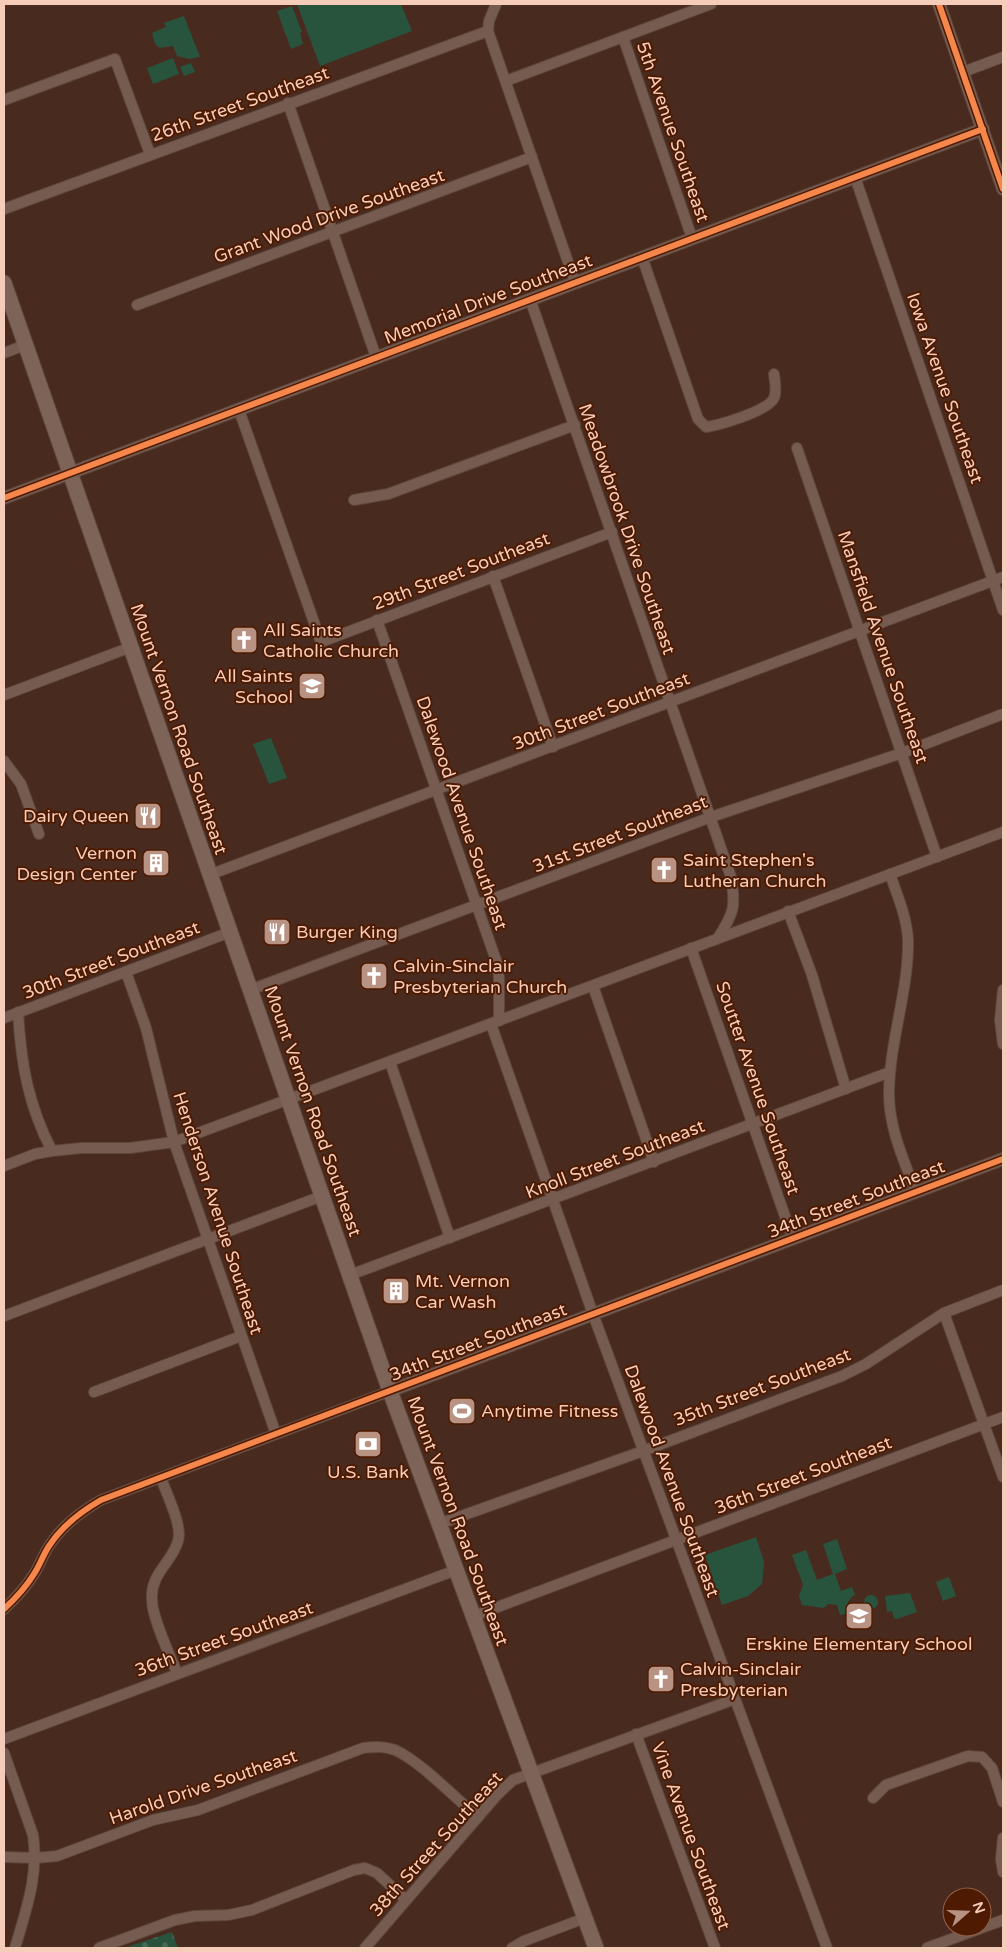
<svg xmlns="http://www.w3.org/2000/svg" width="1007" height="1952" font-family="'Varela Round',sans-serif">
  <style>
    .cemetery { fill: url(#cemetery-stones) }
    .park { fill: #28543e }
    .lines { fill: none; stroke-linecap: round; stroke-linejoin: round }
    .minor-casing { stroke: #5f463b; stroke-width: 12 }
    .tertiary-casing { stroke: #5f463b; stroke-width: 14 }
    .primary-casing { stroke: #5f463b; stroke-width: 17 }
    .minor { stroke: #765c50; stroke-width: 10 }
    .tertiary { stroke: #765c50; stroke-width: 12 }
    .primary { stroke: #7e6458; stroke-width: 15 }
    .cycleway-casing { stroke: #4e1a01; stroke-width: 9 }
    .cycleway { stroke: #f5874c; stroke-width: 6 }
    .labels { text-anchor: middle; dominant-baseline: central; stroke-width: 4; stroke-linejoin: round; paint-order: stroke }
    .street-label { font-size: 18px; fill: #f5cbb9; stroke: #4e1a01 }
    .poi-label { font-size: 18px; fill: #f5cbb9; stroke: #4e1a01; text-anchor: start }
  </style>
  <defs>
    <pattern id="cemetery-stones" width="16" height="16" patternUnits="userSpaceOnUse" patternTransform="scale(1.25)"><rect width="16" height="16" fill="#28543e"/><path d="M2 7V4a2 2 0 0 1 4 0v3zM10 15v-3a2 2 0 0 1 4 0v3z" fill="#486b58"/></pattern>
  </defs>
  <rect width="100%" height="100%" fill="#482b1e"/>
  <path class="cemetery" d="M172,1932L178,1948H124Z"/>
  <g class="park">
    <path d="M297,4H401L412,31L320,66Z"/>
    <path d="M292,6L302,32L300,33L303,44L291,49L277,11Z"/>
    <path d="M184,16L200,57L189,59L177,56L173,46L160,48L155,44L152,33L166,27L164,23Z"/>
    <path d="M173,58L179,74L153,84L147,68Z"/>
    <path d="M191,63L195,72L184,76L180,67Z"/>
    <path d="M271,738L287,778L269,784L253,744Z"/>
    <path d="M756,1537L764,1562L762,1584L748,1596L722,1605L705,1555Z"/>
    <path d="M837,1539L847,1569L835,1574L841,1591L852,1587L855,1595C848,1598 846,1607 845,1614L840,1615L837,1605L828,1604L824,1608L802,1605L799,1596L803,1585L792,1555L806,1550L817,1580L833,1574L823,1544Z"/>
    <path d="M949,1577L956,1596L943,1601L936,1582Z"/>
    <path d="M910,1593L917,1612L897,1619L894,1618L892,1611L887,1612L885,1596Z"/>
    <circle cx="871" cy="1602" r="7"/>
  </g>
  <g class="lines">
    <defs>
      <g id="minor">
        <path d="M496,4L489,21L488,31L575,282"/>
        <path d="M623,37L692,238"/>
        <path d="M963,72L1003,57"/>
        <path d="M506,81L711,4"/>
        <path d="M4,100L115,59L150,154"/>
        <path d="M288,103L376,357"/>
        <path d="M855,177L1003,610"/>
        <path d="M4,209L488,31"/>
        <path d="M642,257L698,419L706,427C720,425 768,411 774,398C777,392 775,381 774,374"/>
        <path d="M530,299L731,877C736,907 734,913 718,938"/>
        <path d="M137,305L532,157"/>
        <path d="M4,353L25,345"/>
        <path d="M239,410L321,642L612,532"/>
        <path d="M797,448L937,857"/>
        <path d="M354,500L388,494L575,425"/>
        <path d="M493,576L553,747"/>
        <path d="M377,620L497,963L499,977V1021"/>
        <path d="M4,695L131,647"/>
        <path d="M4,761L21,784L39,834"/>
        <path d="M890,874C897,895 907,917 908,940C909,990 889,1043 889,1094C889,1128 904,1161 916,1192"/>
        <path d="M209,875L1003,577"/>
        <path d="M788,911L812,975L846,1089"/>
        <path d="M691,948L793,1239"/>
        <path d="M126,972L146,1028L174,1142L276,1434"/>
        <path d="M593,986L654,1162"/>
        <path d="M250,990L711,817L902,753L1003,714"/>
        <path d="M1003,990L1000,1020L1003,1044"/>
        <path d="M18,1012C21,1063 28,1105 52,1151"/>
        <path d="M4,1018L230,932"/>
        <path d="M491,1024L593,1314L827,1948"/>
        <path d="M390,1062L450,1238"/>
        <path d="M4,1166L35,1154L52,1151L81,1148H130L174,1142L1003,832"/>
        <path d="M350,1275L890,1072"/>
        <path d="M944,1313L1003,1477"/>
        <path d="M4,1316L322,1196"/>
        <path d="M94,1392L241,1336"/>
        <path d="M161,1478C166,1493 183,1526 178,1541C172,1563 150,1573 152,1600C152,1618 170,1655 177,1673"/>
        <path d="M439,1524L643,1451L842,1376L866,1364L944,1313L1003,1290"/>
        <path d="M4,1609C16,1598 26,1587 34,1574C40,1565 43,1555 49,1546C62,1526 80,1512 101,1500L390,1391"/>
        <path d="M474,1616L1003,1417"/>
        <path d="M636,1734L715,1948"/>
        <path d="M4,1739L456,1570"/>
        <path d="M4,1753L33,1835C39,1875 26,1910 15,1948"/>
        <path d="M873,1798L886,1785L968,1756L982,1757L992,1768L1003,1802"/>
        <path d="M1003,1838L1001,1859L1003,1872"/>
        <path d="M4,1857L36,1858L57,1856L153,1820L198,1810L363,1748C374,1747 385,1746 395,1750C420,1761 455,1798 478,1817"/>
        <path d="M99,1948L175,1920L195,1916L228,1915L252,1910L354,1870L365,1868L377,1873L406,1900"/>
        <path d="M365,1948L478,1817L498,1794L513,1780L735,1699"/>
        <path d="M512,1948L524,1941L585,1918"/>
        <path d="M927,1948L1003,1920"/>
      </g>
      <g id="tertiary">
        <path d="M939,4L1003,189"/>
        <path d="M4,498L983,129"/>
        <path d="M390,1391L1003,1159"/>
      </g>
      <path id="primary" d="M4,283L390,1391L596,1948"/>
    </defs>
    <use href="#minor" class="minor-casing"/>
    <use href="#tertiary" class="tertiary-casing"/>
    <use href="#primary" class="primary-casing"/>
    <use href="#minor" class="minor"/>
    <use href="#tertiary" class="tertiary"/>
    <use href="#primary" class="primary"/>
    <defs>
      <g id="cycleway">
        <path d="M939,4L1003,189"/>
        <path d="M4,498L983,129"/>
        <path d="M4,1609C16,1598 26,1587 34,1574C40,1565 43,1555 49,1546C62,1526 80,1512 101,1500L1003,1159"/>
      </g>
    </defs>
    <use href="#cycleway" class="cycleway-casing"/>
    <use href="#cycleway" class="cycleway"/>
  </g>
  <defs>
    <symbol id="church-square" viewBox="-11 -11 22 22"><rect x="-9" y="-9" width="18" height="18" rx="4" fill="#b89383" stroke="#4e1a01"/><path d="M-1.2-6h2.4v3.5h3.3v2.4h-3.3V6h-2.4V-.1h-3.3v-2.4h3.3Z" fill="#fff"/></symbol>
    <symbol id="school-square" viewBox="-11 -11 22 22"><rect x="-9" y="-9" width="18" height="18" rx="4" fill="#b89383" stroke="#4e1a01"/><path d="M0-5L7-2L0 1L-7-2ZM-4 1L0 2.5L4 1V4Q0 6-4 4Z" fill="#fff"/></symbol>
    <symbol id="restaurant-square" viewBox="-11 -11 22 22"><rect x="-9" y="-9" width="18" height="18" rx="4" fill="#b89383" stroke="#4e1a01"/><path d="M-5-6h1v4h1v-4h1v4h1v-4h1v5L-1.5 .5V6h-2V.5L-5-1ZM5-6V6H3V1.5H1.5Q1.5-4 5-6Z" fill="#fff"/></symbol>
    <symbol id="building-square" viewBox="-11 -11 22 22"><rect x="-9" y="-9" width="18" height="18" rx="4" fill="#b89383" stroke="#4e1a01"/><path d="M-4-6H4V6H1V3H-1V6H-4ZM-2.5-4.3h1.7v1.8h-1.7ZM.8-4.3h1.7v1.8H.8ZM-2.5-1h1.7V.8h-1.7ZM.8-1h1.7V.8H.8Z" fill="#fff"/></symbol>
    <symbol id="stadium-square" viewBox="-11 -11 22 22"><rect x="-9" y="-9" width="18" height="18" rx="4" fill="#b89383" stroke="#4e1a01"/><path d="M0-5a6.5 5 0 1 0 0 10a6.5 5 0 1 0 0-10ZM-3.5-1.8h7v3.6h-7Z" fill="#fff"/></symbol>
    <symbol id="bank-square" viewBox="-11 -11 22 22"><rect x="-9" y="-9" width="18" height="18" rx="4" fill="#b89383" stroke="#4e1a01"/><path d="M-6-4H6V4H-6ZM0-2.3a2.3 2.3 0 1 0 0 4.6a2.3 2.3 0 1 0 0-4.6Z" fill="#fff"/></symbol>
  </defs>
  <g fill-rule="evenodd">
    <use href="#church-square" x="228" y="624" width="32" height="32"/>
    <use href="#school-square" x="296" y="670" width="32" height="32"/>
    <use href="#restaurant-square" x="132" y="800" width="32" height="32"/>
    <use href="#building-square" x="140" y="847" width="32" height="32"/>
    <use href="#church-square" x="648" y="854" width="32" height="32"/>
    <use href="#restaurant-square" x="261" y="916" width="32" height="32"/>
    <use href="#church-square" x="358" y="960" width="32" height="32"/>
    <use href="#building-square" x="380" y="1275" width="32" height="32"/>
    <use href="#stadium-square" x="446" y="1395" width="32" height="32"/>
    <use href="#bank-square" x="352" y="1428" width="32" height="32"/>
    <use href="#school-square" x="843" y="1600" width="32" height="32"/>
    <use href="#church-square" x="645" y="1663" width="32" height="32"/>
  </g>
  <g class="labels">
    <g class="street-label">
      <text transform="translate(240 104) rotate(-20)">26th Street Southeast</text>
      <text transform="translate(673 132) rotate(71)">5th Avenue Southeast</text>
      <text transform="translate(329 216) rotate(-20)">Grant Wood Drive Southeast</text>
      <text transform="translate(488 299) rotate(-21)">Memorial Drive Southeast</text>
      <text transform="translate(945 388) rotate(71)">Iowa Avenue Southeast</text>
      <text transform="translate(627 529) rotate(71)">Meadowbrook Drive Southeast</text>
      <text transform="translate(461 571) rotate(-21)">29th Street Southeast</text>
      <text transform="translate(883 647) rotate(71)">Mansfield Avenue Southeast</text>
      <text transform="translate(601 711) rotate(-21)">30th Street Southeast</text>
      <text transform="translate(179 729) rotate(71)">Mount Vernon Road Southeast</text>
      <text transform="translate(462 813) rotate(71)">Dalewood Avenue Southeast</text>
      <text transform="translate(620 834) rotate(-21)">31st Street Southeast</text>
      <text transform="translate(111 960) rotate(-21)">30th Street Southeast</text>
      <text transform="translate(758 1088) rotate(71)">Soutter Avenue Southeast</text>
      <text transform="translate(313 1111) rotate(71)">Mount Vernon Road Southeast</text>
      <text transform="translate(615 1159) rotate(-21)">Knoll Street Southeast</text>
      <text transform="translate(856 1199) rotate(-21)">34th Street Southeast</text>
      <text transform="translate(218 1213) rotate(72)">Henderson Avenue Southeast</text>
      <text transform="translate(478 1342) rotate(-21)">34th Street Southeast</text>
      <text transform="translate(762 1387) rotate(-21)">35th Street Southeast</text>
      <text transform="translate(803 1475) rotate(-21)">36th Street Southeast</text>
      <text transform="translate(672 1481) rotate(70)">Dalewood Avenue Southeast</text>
      <text transform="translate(458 1521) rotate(70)">Mount Vernon Road Southeast</text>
      <text transform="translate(224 1639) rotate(-20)">36th Street Southeast</text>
      <text transform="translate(203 1787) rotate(-19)">Harold Drive Southeast</text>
      <text transform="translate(691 1836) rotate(70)">Vine Avenue Southeast</text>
      <text transform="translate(436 1844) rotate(-48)">38th Street Southeast</text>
    </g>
    <g class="poi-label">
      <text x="263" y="630">All Saints<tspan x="263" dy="21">Catholic Church</tspan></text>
      <text x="293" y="676" text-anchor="end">All Saints<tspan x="293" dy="21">School</tspan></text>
      <text x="129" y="816" text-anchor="end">Dairy Queen</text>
      <text x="137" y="853" text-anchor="end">Vernon<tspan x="137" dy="21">Design Center</tspan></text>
      <text x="683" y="860">Saint Stephen's<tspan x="683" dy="21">Lutheran Church</tspan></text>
      <text x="296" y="932">Burger King</text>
      <text x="393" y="966">Calvin-Sinclair<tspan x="393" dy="21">Presbyterian Church</tspan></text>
      <text x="415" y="1281">Mt. Vernon<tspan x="415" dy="21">Car Wash</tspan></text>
      <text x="481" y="1411">Anytime Fitness</text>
      <text x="368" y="1472" text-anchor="middle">U.S. Bank</text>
      <text x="859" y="1644" text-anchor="middle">Erskine Elementary School</text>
      <text x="680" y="1669">Calvin-Sinclair<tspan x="680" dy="21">Presbyterian</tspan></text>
    </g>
  </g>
  <rect width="1007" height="1952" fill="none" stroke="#f5cbb9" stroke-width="10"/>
  <g transform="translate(967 1912) rotate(70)"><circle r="24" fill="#4e1a01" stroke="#91614b"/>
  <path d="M0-4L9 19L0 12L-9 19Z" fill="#b89383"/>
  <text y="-8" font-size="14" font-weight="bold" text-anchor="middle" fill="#f5cbb9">N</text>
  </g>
</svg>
